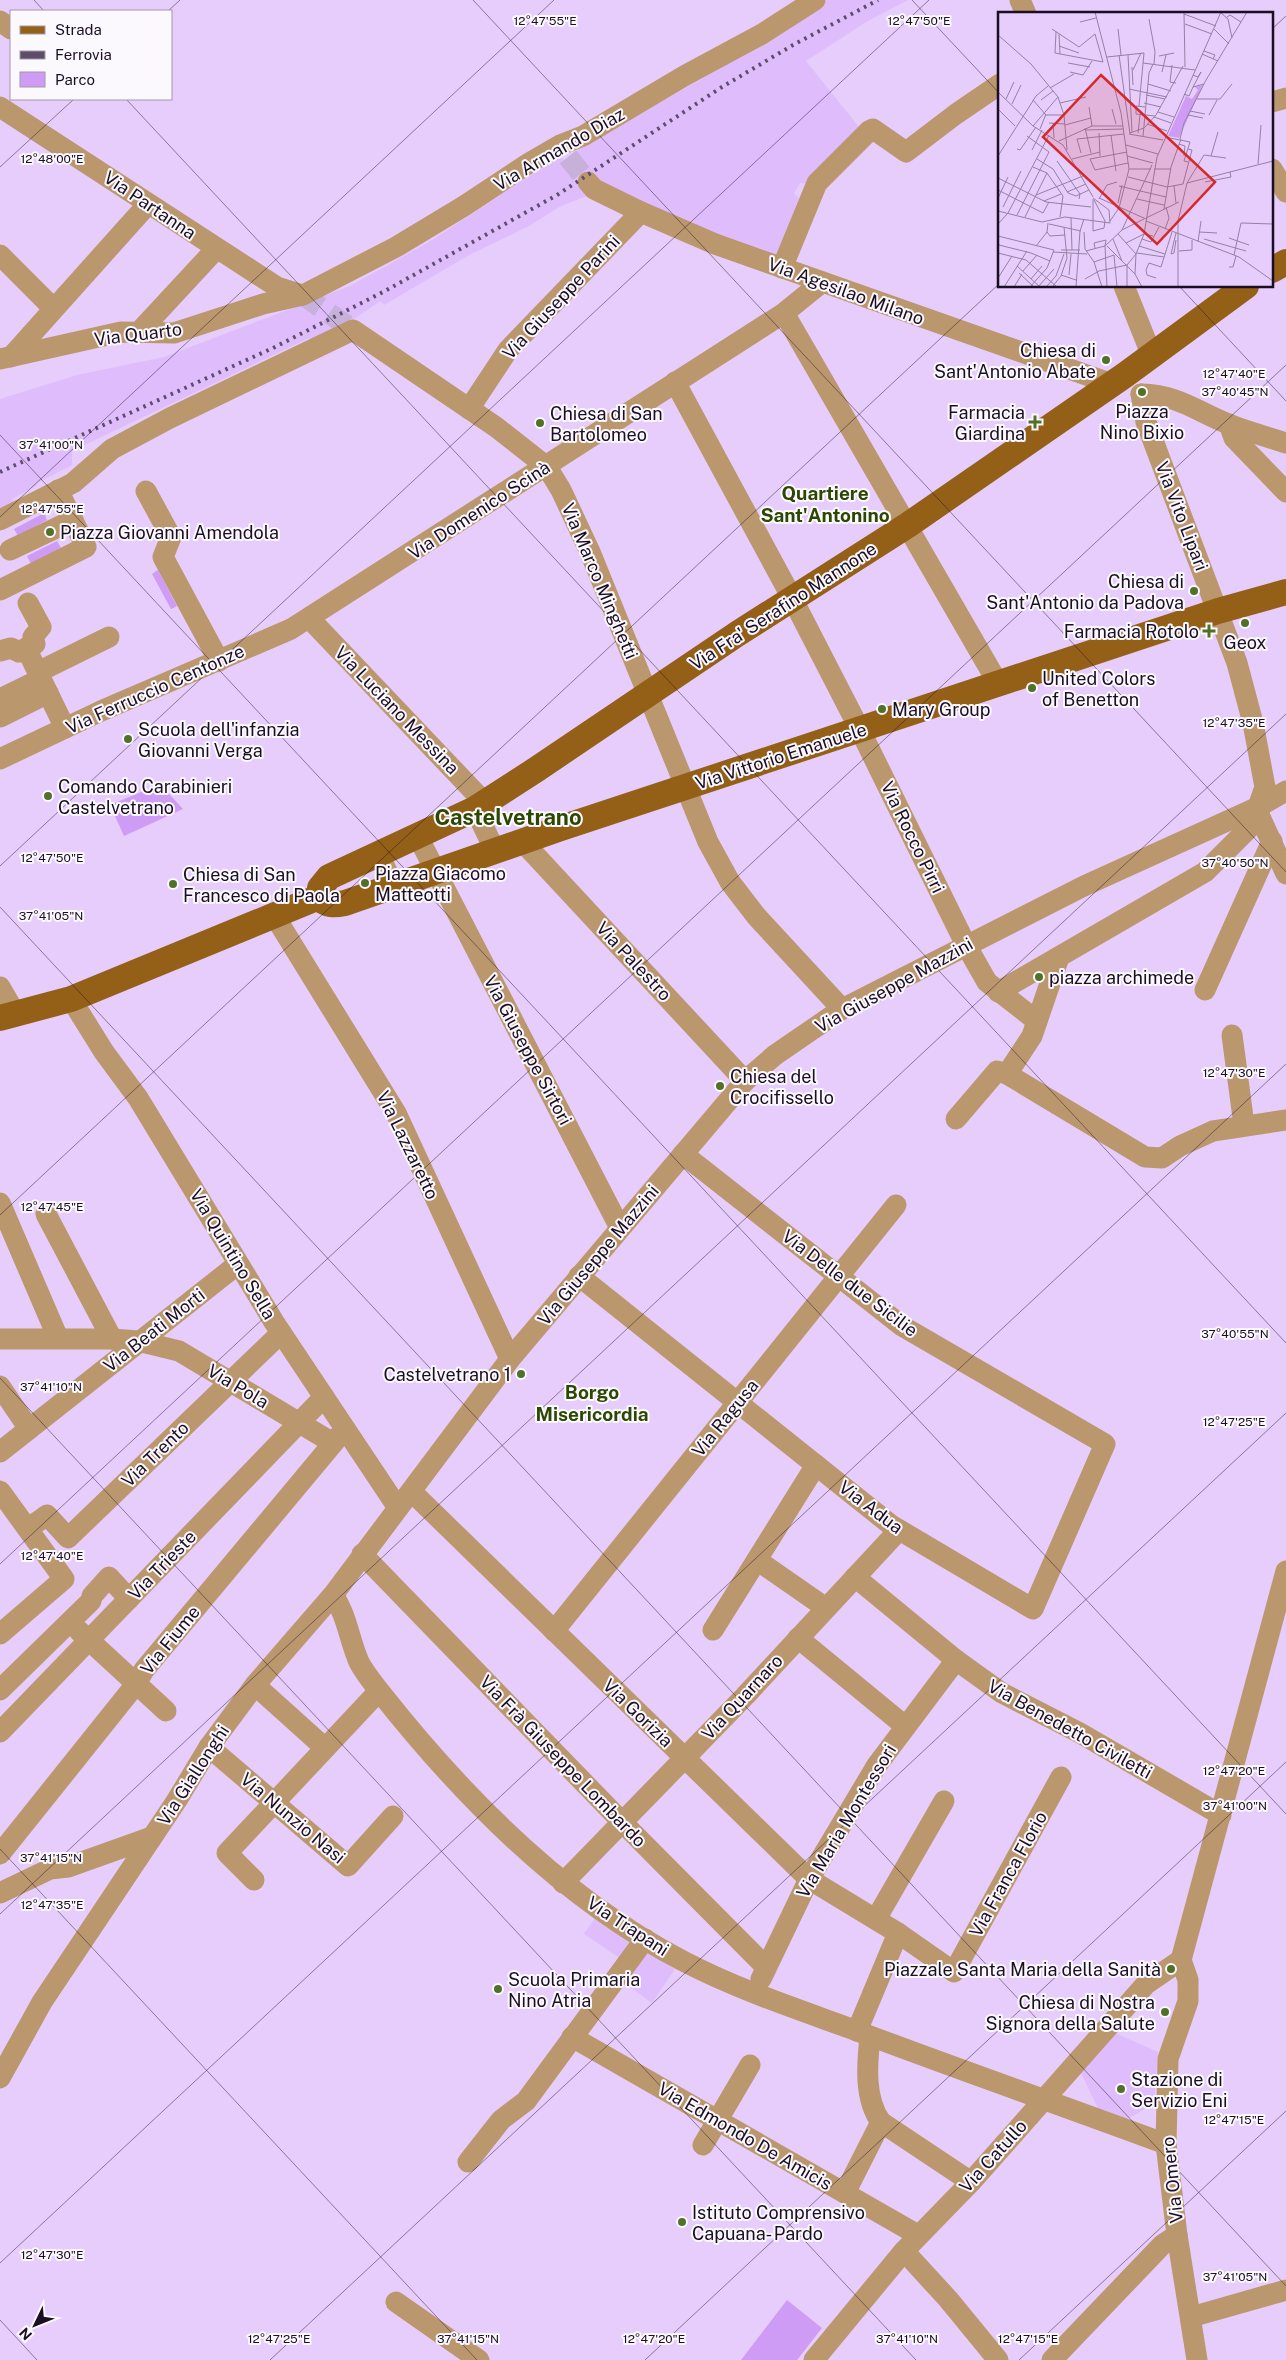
<svg xmlns="http://www.w3.org/2000/svg" width="1286" height="2360" font-family="'Public Sans',sans-serif">
  <style>
    .built { fill: #dfbcfc }
    .green { fill: #cf9cf5 }
    .lines { fill: none; stroke-linecap: round; stroke-linejoin: round }
    .minor-tunnel { stroke: #c7b0da; stroke-width: 21; stroke-dasharray: 21 11; stroke-linecap: butt }
    .minor { stroke: #bb976e; stroke-width: 21 }
    .major { stroke: #946017; stroke-width: 26 }
    .rail { stroke: #5d4d6a; stroke-width: 4; stroke-dasharray: 2.5 5; stroke-linecap: butt }
    .ticks { fill: none; stroke: #1a0e22; stroke-width: 1; stroke-opacity: 0.45 }
    .poi-dot { fill: #517128; stroke: #fbf8fe; stroke-width: 2 }
    .labels { text-anchor: middle; dominant-baseline: central; stroke-width: 4; stroke-linejoin: round; paint-order: stroke }
    .street-label { font-size: 18px; fill: #1a0e22; stroke: #fbf8fe }
    .poi-label { font-size: 18px; fill: #1a0e22; stroke: #fbf8fe; text-anchor: start }
    .neighbourhood-label { font-size: 19px; font-weight: bold; fill: #2c4700; stroke: #fbf8fe }
    .district-label { font-size: 22px; font-weight: bold; fill: #2c4700; stroke: #fbf8fe }
    .inset-road { fill: none; stroke: #9481a4; stroke-width: 1 }
    .view { fill: #d62828; fill-opacity: 0.15; stroke: #d62828; stroke-width: 2.5 }
    .inset-edge { fill: none; stroke: #1a0e22; stroke-width: 2.5 }
    .ticks-label { font-size: 12px; text-anchor: middle; fill: #1a0e22; stroke: #fbf8fe; stroke-width: 4; stroke-linejoin: round; paint-order: stroke }
  </style>
  <rect width="100%" height="100%" fill="#e6cdfb"/>
  <g class="built">
    <path d="M828,0H908L866,22L806,61L859,127L810,184L800,183L794,193L799,198L776,260L587,196L561,206L529,226L469,255L384,305L380,301L353,320L311,341L309,338L72,451V465L37,483V485L12,499L14,504L0,510V399L77,375L164,357L350,286L429,242L560,156L566,162L572,154L585,145L786,31Z"/>
    <path d="M598,1914L635,1940L621,1959L584,1934Z"/>
    <path d="M646,1951L675,1969L652,2003L622,1981Z"/>
    <path d="M1115,2033L1158,2052L1154,2104L1127,2119L1098,2108L1081,2073Z"/>
  </g>
  <g class="green">
    <path d="M44,513L47,520L18,536L14,529Z"/>
    <path d="M57,541L61,548L31,564L27,556Z"/>
    <path d="M158,570L177,606L171,609L152,574Z"/>
    <path d="M160,784L183,809L124,836L110,805Z"/>
    <path d="M787,2300L822,2328L797,2360H741Z"/>
  </g>
  <g class="lines">
    <g class="minor-tunnel">
      <path d="M568,157L588,182"/>
      <path d="M303,295L353,330"/>
    </g>
    <g class="minor">
      <path d="M1020,0L1026,14"/>
      <path d="M0,21L11,29"/>
      <path d="M1272,102L1286,98"/>
      <path d="M0,107L277,287L302,295"/>
      <path d="M1272,169L1286,192"/>
      <path d="M588,182L594,189L641,212L715,244L1112,384"/>
      <path d="M0,255L53,308"/>
      <path d="M782,268L817,183L869,131L873,129L906,152L956,114L1000,84"/>
      <path d="M1124,286L1152,356"/>
      <path d="M784,313L999,685"/>
      <path d="M140,331L216,249"/>
      <path d="M11,357L148,204"/>
      <path d="M0,359L121,332L174,333L263,304L303,295L396,247L464,206L529,163L560,145L583,136L684,76L762,34L815,0"/>
      <path d="M675,382L792,598L860,730L966,945L987,982L1037,1021"/>
      <path d="M1141,394L1146,422L1237,663L1253,723L1265,787L1258,807L1260,817L1286,874"/>
      <path d="M1141,394C1180,395 1197,412 1231,425C1249,432 1268,437 1286,443"/>
      <path d="M469,409L508,350L641,212"/>
      <path d="M1229,424L1234,438L1286,492"/>
      <path d="M146,491L171,537L163,557L219,661"/>
      <path d="M0,520L73,483L112,449L170,418L353,330L496,427L547,467L561,490L590,552L708,842L730,882L757,917L842,1009"/>
      <path d="M10,550L73,520"/>
      <path d="M0,590L86,547L58,490"/>
      <path d="M309,618L484,802"/>
      <path d="M26,648L65,728"/>
      <path d="M0,651L11,648L19,652L35,644L33,637L41,627L28,603"/>
      <path d="M38,672L109,637"/>
      <path d="M0,699L41,679"/>
      <path d="M0,717L48,693"/>
      <path d="M0,759L101,711L291,629L784,313L821,283"/>
      <path d="M475,809L495,851"/>
      <path d="M418,837L620,1228"/>
      <path d="M522,841L745,1081"/>
      <path d="M379,854L394,887"/>
      <path d="M274,915L396,1113L510,1359"/>
      <path d="M0,987L15,1013"/>
      <path d="M1205,990L1272,841"/>
      <path d="M998,992L1205,872L1260,817"/>
      <path d="M71,999L104,1052L138,1098L274,1322L398,1508"/>
      <path d="M1232,1035L1244,1125"/>
      <path d="M1007,1074L1032,1036L1059,957"/>
      <path d="M956,1119L997,1071L1007,1074L1145,1157L1162,1158L1180,1146L1213,1131L1286,1120"/>
      <path d="M0,1203L58,1338"/>
      <path d="M46,1214L112,1339"/>
      <path d="M579,1276L891,1525L1033,1609L1105,1444L902,1326L683,1154"/>
      <path d="M0,1339H112L138,1341L179,1351L333,1443"/>
      <path d="M0,1386L29,1429"/>
      <path d="M0,1452L238,1264"/>
      <path d="M0,1491L64,1579L0,1634"/>
      <path d="M412,1492L809,1879L898,1933L954,1972L1061,1777"/>
      <path d="M29,1528L47,1515L68,1538L281,1333"/>
      <path d="M362,1554L622,1822L766,1967"/>
      <path d="M757,1560L826,1608"/>
      <path d="M855,1577L956,1660L1002,1693L1080,1733L1221,1815"/>
      <path d="M333,1595C347,1615 349,1639 359,1662C364,1672 373,1683 380,1692C462,1796 566,1901 685,1962C737,1989 794,2008 849,2028C954,2068 1061,2105 1166,2144"/>
      <path d="M713,1630L816,1465"/>
      <path d="M79,1631L166,1711"/>
      <path d="M554,1631L896,1205"/>
      <path d="M798,1638L905,1726"/>
      <path d="M255,1685L325,1748"/>
      <path d="M0,1690L91,1601L92,1596L109,1577L129,1599"/>
      <path d="M0,1732L324,1397"/>
      <path d="M209,1747L348,1866L393,1816"/>
      <path d="M0,1854L136,1684L144,1670L345,1429"/>
      <path d="M254,1880L227,1853L379,1691"/>
      <path d="M563,1883L745,1696L899,1530"/>
      <path d="M0,1893L50,1869L68,1867L152,1837"/>
      <path d="M876,1919L944,1801"/>
      <path d="M1181,1960L1188,1980V2001L1168,2059L1166,2144L1177,2235L1197,2360"/>
      <path d="M1181,1960L1286,1571"/>
      <path d="M761,1979L809,1879L877,1765L956,1660"/>
      <path d="M857,2031L898,1933"/>
      <path d="M572,2037L918,2235"/>
      <path d="M0,2078L42,2002L177,1800L209,1747L255,1685L333,1595L510,1359L745,1081L775,1055L842,1009L1084,886L1258,807L1286,791"/>
      <path d="M881,2122L971,2182"/>
      <path d="M703,2145L750,2065"/>
      <path d="M468,2162L501,2120L526,2101L645,1939"/>
      <path d="M845,2193L881,2122C864,2099 867,2064 870,2037"/>
      <path d="M904,2251L948,2299L998,2360"/>
      <path d="M396,2302L479,2360"/>
      <path d="M1191,2317L1286,2290"/>
      <path d="M814,2360L904,2251L971,2182L1146,1984L1181,1960"/>
      <path d="M1052,2360L1162,2245L1177,2235"/>
    </g>
    <g class="major">
      <path d="M1272,270L1286,262"/>
      <path d="M319,897L320,888L329,877L475,809L537,769L737,634L908,525L1125,375L1246,286"/>
      <path d="M319,897C326,906 335,905 345,903L561,828L1218,611L1286,592"/>
      <path d="M0,1018L71,999L319,897"/>
    </g>
    <path class="rail" d="M0,472L273,348L385,291L557,195L722,87L793,45L878,0"/>
  </g>
  <path class="ticks" d="M34,0L44,11M473,0L1286,872M912,0L1000,94M168,11L180,0M1272,29L1286,16M126,99L1286,1343M0,167L74,99M1179,286L1286,401M0,435L1286,1814M0,517L554,0M0,866L929,0M0,907L1286,2286M0,1215L1000,283M0,1378L916,2360M0,1564L1286,365M0,1849L477,2360M0,1914L1286,714M0,2263L1286,1064M0,2320L37,2360M270,2360L1286,1413M645,2360L1286,1762M1019,2360L1286,2111"/>
  <g class="poi-dot">
    <circle cx="1106" cy="360" r="5"/>
    <circle cx="1142" cy="392" r="5"/>
    <path d="M1032.5 414.5h5v5h5v5h-5v5h-5v-5h-5v-5h5z"/>
    <circle cx="540" cy="423" r="5"/>
    <circle cx="50" cy="532" r="5"/>
    <circle cx="1194" cy="591" r="5"/>
    <circle cx="1245" cy="623" r="5"/>
    <path d="M1206.5 623.5h5v5h5v5h-5v5h-5v-5h-5v-5h5z"/>
    <circle cx="1032" cy="688" r="5"/>
    <circle cx="882" cy="709" r="5"/>
    <circle cx="128" cy="739" r="5"/>
    <circle cx="48" cy="796" r="5"/>
    <circle cx="365" cy="883" r="5"/>
    <circle cx="173" cy="884" r="5"/>
    <circle cx="1039" cy="977" r="5"/>
    <circle cx="720" cy="1086" r="5"/>
    <circle cx="521" cy="1374" r="5"/>
    <circle cx="1171" cy="1969" r="5"/>
    <circle cx="498" cy="1989" r="5"/>
    <circle cx="1165" cy="2012" r="5"/>
    <circle cx="1121" cy="2089" r="5"/>
    <circle cx="682" cy="2222" r="5"/>
  </g>
  <g class="labels">
    <g class="street-label">
      <text transform="translate(559 149) rotate(-30)">Via Armando Diaz</text>
      <text transform="translate(150 205) rotate(34)">Via Partanna</text>
      <text transform="translate(846 291) rotate(20)">Via Agesilao Milano</text>
      <text transform="translate(561 297) rotate(-47)">Via Giuseppe Parini</text>
      <text transform="translate(138 334) rotate(-7)">Via Quarto</text>
      <text transform="translate(479 510) rotate(-33)">Via Domenico Scinà</text>
      <text transform="translate(1182 516) rotate(69)">Via Vito Lipari</text>
      <text transform="translate(600 581) rotate(67)">Via Marco Minghetti</text>
      <text transform="translate(783 606) rotate(-33)">Via Fra' Serafino Mannone</text>
      <text transform="translate(155 689) rotate(-24)">Via Ferruccio Centonze</text>
      <text transform="translate(397 710) rotate(46)">Via Luciano Messina</text>
      <text transform="translate(781 756) rotate(-18)">Via Vittorio Emanuele</text>
      <text transform="translate(913 837) rotate(64)">Via Rocco Pirri</text>
      <text transform="translate(634 961) rotate(47)">Via Palestro</text>
      <text transform="translate(894 985) rotate(-29)">Via Giuseppe Mazzini</text>
      <text transform="translate(528 1050) rotate(62)">Via Giuseppe Sirtori</text>
      <text transform="translate(408 1145) rotate(64)">Via Lazzaretto</text>
      <text transform="translate(233 1254) rotate(59)">Via Quintino Sella</text>
      <text transform="translate(598 1255) rotate(-50)">Via Giuseppe Mazzini</text>
      <text transform="translate(850 1283) rotate(37)">Via Delle due Sicilie</text>
      <text transform="translate(154 1330) rotate(-38)">Via Beati Morti</text>
      <text transform="translate(238 1386) rotate(31)">Via Pola</text>
      <text transform="translate(725 1418) rotate(-51)">Via Ragusa</text>
      <text transform="translate(155 1454) rotate(-44)">Via Trento</text>
      <text transform="translate(871 1507) rotate(37)">Via Adua</text>
      <text transform="translate(162 1565) rotate(-46)">Via Trieste</text>
      <text transform="translate(170 1640) rotate(-51)">Via Fiume</text>
      <text transform="translate(742 1697) rotate(-47)">Via Quarnaro</text>
      <text transform="translate(638 1713) rotate(44)">Via Gorizia</text>
      <text transform="translate(1070 1729) rotate(29)">Via Benedetto Civiletti</text>
      <text transform="translate(563 1761) rotate(46)">Via Frà Giuseppe Lombardo</text>
      <text transform="translate(193 1775) rotate(-57)">Via Giallonghi</text>
      <text transform="translate(293 1818) rotate(40)">Via Nunzio Nasi</text>
      <text transform="translate(846 1821) rotate(-59)">Via Maria Montessori</text>
      <text transform="translate(1008 1874) rotate(-61)">Via Franca Florio</text>
      <text transform="translate(628 1926) rotate(33)">Via Trapani</text>
      <text transform="translate(745 2136) rotate(30)">Via Edmondo De Amicis</text>
      <text transform="translate(993 2156) rotate(-48)">Via Catullo</text>
      <text transform="translate(1172 2180) rotate(-96)">Via Omero</text>
    </g>
    <g class="poi-label">
      <text x="1096" y="350" text-anchor="end">Chiesa di<tspan x="1096" dy="21">Sant'Antonio Abate</tspan></text>
      <text x="1142" y="411" text-anchor="middle">Piazza<tspan x="1142" dy="21">Nino Bixio</tspan></text>
      <text x="1025" y="412" text-anchor="end">Farmacia<tspan x="1025" dy="21">Giardina</tspan></text>
      <text x="550" y="413">Chiesa di San<tspan x="550" dy="21">Bartolomeo</tspan></text>
      <text x="60" y="532">Piazza Giovanni Amendola</text>
      <text x="1184" y="581" text-anchor="end">Chiesa di<tspan x="1184" dy="21">Sant'Antonio da Padova</tspan></text>
      <text x="1199" y="631" text-anchor="end">Farmacia Rotolo</text>
      <text x="1245" y="642" text-anchor="middle">Geox</text>
      <text x="1042" y="678">United Colors<tspan x="1042" dy="21">of Benetton</tspan></text>
      <text x="892" y="709">Mary Group</text>
      <text x="138" y="729">Scuola dell'infanzia<tspan x="138" dy="21">Giovanni Verga</tspan></text>
      <text x="58" y="786">Comando Carabinieri<tspan x="58" dy="21">Castelvetrano</tspan></text>
      <text x="375" y="873">Piazza Giacomo<tspan x="375" dy="21">Matteotti</tspan></text>
      <text x="183" y="874">Chiesa di San<tspan x="183" dy="21">Francesco di Paola</tspan></text>
      <text x="1049" y="977">piazza archimede</text>
      <text x="730" y="1076">Chiesa del<tspan x="730" dy="21">Crocifissello</tspan></text>
      <text x="511" y="1374" text-anchor="end">Castelvetrano 1</text>
      <text x="1161" y="1969" text-anchor="end">Piazzale Santa Maria della Sanità</text>
      <text x="508" y="1979">Scuola Primaria<tspan x="508" dy="21">Nino Atria</tspan></text>
      <text x="1155" y="2002" text-anchor="end">Chiesa di Nostra<tspan x="1155" dy="21">Signora della Salute</tspan></text>
      <text x="1131" y="2079">Stazione di<tspan x="1131" dy="21">Servizio Eni</tspan></text>
      <text x="692" y="2212">Istituto Comprensivo<tspan x="692" dy="21">Capuana- Pardo</tspan></text>
    </g>
    <g class="neighbourhood-label">
      <text x="825" y="493">Quartiere<tspan x="825" dy="22">Sant'Antonino</tspan></text>
      <text x="592" y="1392">Borgo<tspan x="592" dy="22">Misericordia</tspan></text>
    </g>
    <g class="district-label">
      <text x="508" y="817">Castelvetrano</text>
    </g>
  </g>
  <g transform="translate(998 12)">
    <rect width="275" height="275" fill="#e6cdfb"/>
    <path d="M205,73L181,126L170,124L188,84L194,87L200,78L197,75Z" fill="#cf9cf5"/>
    <path class="inset-road" d="M97,0L123,101L131,157L121,196L112,209M186,0L187,55M223,1L230,7L234,26M186,2L218,14M229,5L232,3L243,10M151,7L157,40L156,52M82,10L98,6M187,12L214,22M54,17L81,35L97,22L105,50M120,17L123,43M216,17L231,32M58,20L57,41L105,50M61,22L62,42M0,23L33,52L60,85L66,103L69,138M61,34L81,41M206,39L217,43L215,47M204,42L220,49M121,43L132,122M130,43L134,120M161,44L176,41M109,45L146,41M70,51L92,55M145,51L197,58M174,53L172,70L178,71M134,55L135,73M135,58L143,41M72,60L85,63L94,49M164,60L168,43M150,72L173,79M195,75L203,60L200,65L195,63M52,76L76,62M131,77L169,85M0,80L35,114L65,133L95,185M186,82L191,84L195,75L206,72M148,83L167,87M8,87L16,70M199,87H222L234,72M35,88L48,103H66M43,88L55,79M62,91L88,85M146,91L163,95M14,92L23,73M141,94L146,41M91,95L94,114M147,95L138,94V102L157,104M0,97L17,114M114,97L118,112M192,99L207,102M160,100L176,105M190,103L205,106M211,103L219,88M156,105L173,111M51,111L67,112M55,111L56,126M149,112L169,119M67,113L93,106M35,114L60,85M87,116L93,141M42,117L48,102M87,118L125,117M101,121L102,144M132,121L146,116L158,103L185,54M140,121L142,103M131,122L165,128M113,123L118,159M145,124L151,61L155,52M167,125L192,130L186,149L190,150M182,127L186,111L208,68L249,0M61,129L94,114H125M181,132L187,134L186,144M128,133L160,142M19,137L22,138L38,115M34,138L44,118M129,140L92,147L97,158L130,151M83,141L79,127L126,122M0,144L38,84L50,74M129,144L155,151M213,144L220,120M39,147L55,157L70,181L78,184L91,178M74,147L102,140M59,149L82,182L81,187M260,152L263,113M35,155L49,161L65,184L62,205M131,157H153M156,157H173M130,165L169,175L185,172L194,138L190,137M0,166L48,190L93,195M207,170L233,165L232,160M189,171L275,149M121,174L168,185M176,174L178,191M0,178L45,201L51,190M69,180L88,172M38,183L85,164M0,186L10,165M101,186L148,207M95,187V219L106,216L107,209L96,188M101,187L109,173L119,170M139,187L166,193M46,189L63,182M120,191L124,173M5,195L23,159M166,197L173,155L183,127M0,199L44,210L67,205L112,211L111,198L95,186M19,203L51,140L29,124M27,205L49,161M73,206L74,238M148,206L181,190M148,209L241,245L275,269M0,212L10,201L51,123M51,212L83,219M167,217L171,206L168,195M124,218L146,207M49,220L52,224L67,223M86,220L87,237L96,250L104,275M201,220L219,221M120,222L138,242L129,253M0,224L56,238L49,256L32,275M231,226L251,233M115,227L124,249M144,227L153,230L161,215M206,227L248,239M200,230L203,209M128,231L146,222L155,224M1,233L33,241L52,249M38,234L49,220L50,211M109,234L137,262M141,234L167,242M63,238H82M88,239L99,236L107,234L108,228L96,231L97,236M181,239L194,238V228M55,240L89,242M0,241L28,248L59,275M139,241L166,245M173,242L176,241L178,228M173,242L178,221M116,243L119,275M236,243L243,211L275,212M96,250L116,243M129,253V275M19,254L42,275M231,255H235L238,244M25,259L39,243M21,261L36,275M63,263L78,268M71,263L73,242M0,266L14,244M158,266L149,263L148,258L151,251L163,255L174,220M33,267L44,254M87,267L101,259L129,253M6,275L29,239M16,275L24,262M40,275L56,257M48,275L58,264L66,242M54,275L63,264L69,246L66,215M78,275L82,219L86,207M109,275L107,234L124,218L154,153M144,275L137,262L138,242L146,222L159,145L223,0M180,275V209L189,171L206,143L228,146"/>
    <path class="view" d="M103,63L217,170L159,232L45,125Z"/>
    <rect width="275" height="275" class="inset-edge"/>
  </g>
  <g class="ticks-label">
    <text x="545" y="25">12°47'55"E</text>
    <text x="919" y="25">12°47'50"E</text>
    <text x="52" y="163">12°48'00"E</text>
    <text x="1234" y="378">12°47'40"E</text>
    <text x="1235" y="396">37°40'45"N</text>
    <text x="51" y="449">37°41'00"N</text>
    <text x="52" y="513">12°47'55"E</text>
    <text x="1234" y="727">12°47'35"E</text>
    <text x="52" y="862">12°47'50"E</text>
    <text x="1235" y="867">37°40'50"N</text>
    <text x="51" y="920">37°41'05"N</text>
    <text x="1234" y="1077">12°47'30"E</text>
    <text x="52" y="1211">12°47'45"E</text>
    <text x="1235" y="1338">37°40'55"N</text>
    <text x="51" y="1391">37°41'10"N</text>
    <text x="1234" y="1426">12°47'25"E</text>
    <text x="52" y="1560">12°47'40"E</text>
    <text x="1234" y="1775">12°47'20"E</text>
    <text x="1235" y="1810">37°41'00"N</text>
    <text x="51" y="1862">37°41'15"N</text>
    <text x="52" y="1909">12°47'35"E</text>
    <text x="1234" y="2124">12°47'15"E</text>
    <text x="52" y="2259">12°47'30"E</text>
    <text x="1235" y="2281">37°41'05"N</text>
    <text x="468" y="2343">37°41'15"N</text>
    <text x="907" y="2343">37°41'10"N</text>
    <text x="279" y="2343">12°47'25"E</text>
    <text x="654" y="2343">12°47'20"E</text>
    <text x="1028" y="2343">12°47'15"E</text>
  </g>
  <rect x="10" y="10" width="162" height="90" fill="#fbf8fe" stroke="#a19aa6"/>
  <rect x="20" y="26" width="25" height="8" fill="#946017" stroke="#a19aa6"/>
  <text x="55" y="35" font-size="15" fill="#1a0e22">Strada</text>
  <rect x="20" y="51" width="25" height="8" fill="#5d4d6a" stroke="#a19aa6"/>
  <text x="55" y="60" font-size="15" fill="#1a0e22">Ferrovia</text>
  <rect x="20" y="72" width="25" height="15" fill="#cf9cf5" stroke="#a19aa6"/>
  <text x="55" y="85" font-size="15" fill="#1a0e22">Parco</text>
  <g transform="translate(35 2325) rotate(227)" stroke="#fbf8fe" stroke-width="4" paint-order="stroke">
  <path d="M0-4L9 19L0 12L-9 19Z" fill="#1a0e22"/>
  <text y="-8" font-size="14" font-weight="bold" text-anchor="middle" fill="#1a0e22">N</text>
  </g>
</svg>
